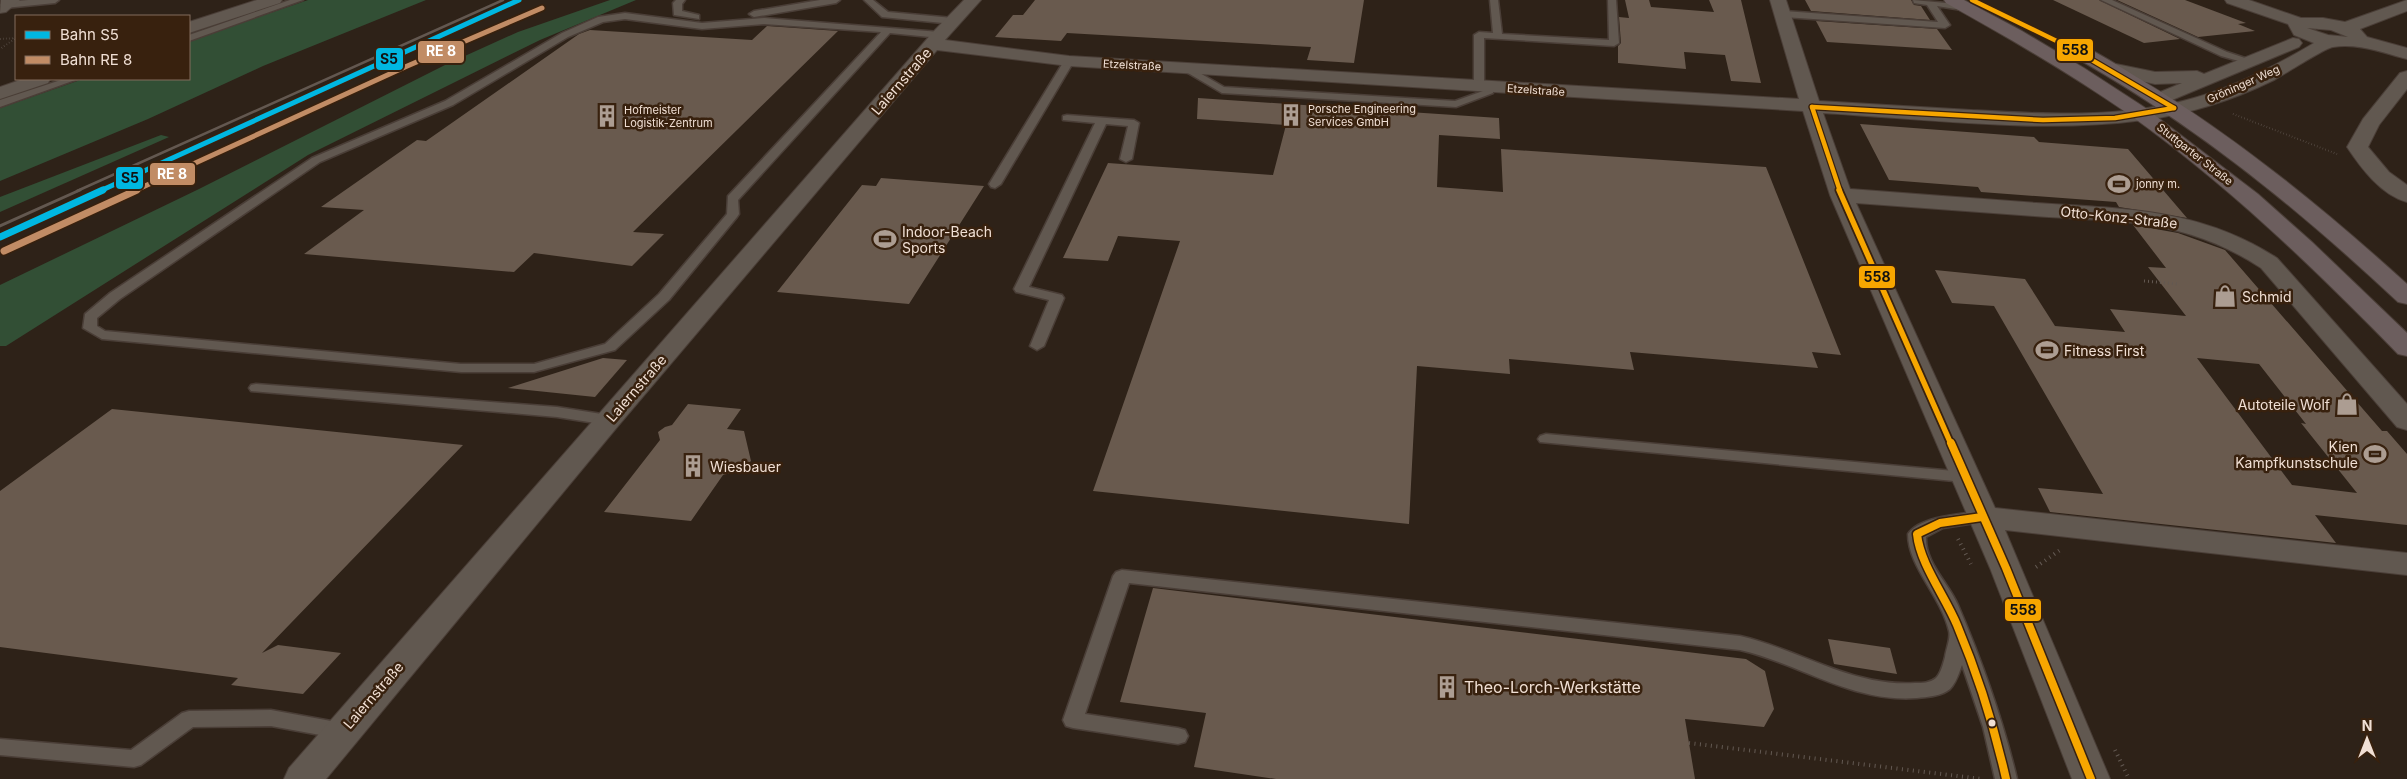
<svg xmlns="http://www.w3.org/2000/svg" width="2407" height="779" font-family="Inter,sans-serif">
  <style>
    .green { fill: #324f35 }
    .building { fill: #695a4e; fill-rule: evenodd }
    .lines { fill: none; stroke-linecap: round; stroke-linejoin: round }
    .service-casing { stroke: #4a3e37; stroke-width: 3 }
    .minor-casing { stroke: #4a3e37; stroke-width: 2 }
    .tertiary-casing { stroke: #4a3e37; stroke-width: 2 }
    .primary-casing { stroke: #4a3e37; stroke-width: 2 }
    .path-far2 { stroke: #635952; stroke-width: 2; stroke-dasharray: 0.5 2.5; stroke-linecap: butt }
    .path-far1 { stroke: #635952; stroke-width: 3; stroke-dasharray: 1 3; stroke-linecap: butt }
    .path { stroke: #635952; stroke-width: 4; stroke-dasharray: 1 4.5; stroke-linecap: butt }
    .service { fill: #615850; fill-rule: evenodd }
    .minor { fill: #615850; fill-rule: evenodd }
    .tertiary { fill: #615850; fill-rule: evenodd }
    .primary { fill: #6c5e5e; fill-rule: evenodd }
    .rail-far1 { stroke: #635850; stroke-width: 2.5 }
    .rail { stroke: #635850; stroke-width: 3 }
    .bus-1-far2-casing { stroke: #38210e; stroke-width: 7 }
    .bus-1-far1-casing { stroke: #38210e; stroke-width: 9 }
    .bus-1-casing { stroke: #38210e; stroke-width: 11 }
    .bus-1-far2 { stroke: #f7a600; stroke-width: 4.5 }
    .bus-1-far1 { stroke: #f7a600; stroke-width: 5.5 }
    .bus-1 { stroke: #f7a600; stroke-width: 8 }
    .rail-1-far1-casing { stroke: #38210e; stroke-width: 8 }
    .rail-1-casing { stroke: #38210e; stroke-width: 10 }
    .rail-2-far1-casing { stroke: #38210e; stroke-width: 8 }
    .rail-2-casing { stroke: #38210e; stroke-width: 10 }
    .rail-1-far1 { stroke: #00b7e1; stroke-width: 5 }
    .rail-1 { stroke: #00b7e1; stroke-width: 7 }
    .rail-2-far1 { stroke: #c18c65; stroke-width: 5 }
    .rail-2 { stroke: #c18c65; stroke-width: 7 }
    .bus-dot { fill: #f0dfd4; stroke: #38210e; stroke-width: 2 }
    .labels { text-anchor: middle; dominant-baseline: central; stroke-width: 5; stroke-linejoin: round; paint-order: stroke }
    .far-street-label { font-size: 11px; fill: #f0dfd4; stroke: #38210e }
    .far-poi-label { font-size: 11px; fill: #f0dfd4; stroke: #38210e; text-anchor: start }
    .street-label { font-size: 14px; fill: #f0dfd4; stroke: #38210e }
    .poi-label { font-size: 14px; fill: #f0dfd4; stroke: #38210e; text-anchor: start }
    .near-poi-label { font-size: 16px; fill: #f0dfd4; stroke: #38210e; text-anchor: start }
    .line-badge { stroke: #38210e; stroke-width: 2 }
    .badge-label { font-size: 14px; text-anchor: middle; font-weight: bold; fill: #fff }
    .pale-badge-label { font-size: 14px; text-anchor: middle; font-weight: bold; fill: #111 }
  </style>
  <rect width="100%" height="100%" fill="#2e2218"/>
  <g class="green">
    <path d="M308,0H426L263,66L148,119L0,181V108L83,79H189V41Z"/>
    <path d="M610,0H636L540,40L308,155L6,346H0V285L199,189L445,65L518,32Z"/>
    <path d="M161,135L169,137L0,212V197Z"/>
  </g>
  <g class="building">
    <path d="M1035,0H1364L1354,63L1307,60L1311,47L1067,33L1061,41L995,37L1013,15H1023Z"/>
    <path d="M1625,0H1649L1651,7L1714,12L1709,0H1741L1761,83L1731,81L1725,55L1684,52L1686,69L1618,63V46L1621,43L1619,17L1629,18Z"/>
    <path d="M1805,0H1911L1914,5L1921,6L1930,20L1811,11Z"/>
    <path d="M2053,0H2099L2180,39L2144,43Z"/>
    <path d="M2117,0H2185L2246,23L2238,24L2255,31L2198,37Z"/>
    <path d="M1816,21L1937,29L1952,50L1827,42Z"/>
    <path d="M767,26L838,31L633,232L664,234L632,266L534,253L514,272L304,254L364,210L321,207L417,140L426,141L579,34L590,30L752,40Z"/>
    <path d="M1198,98L1499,118L1500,139L1439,135L1437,187L1503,192L1501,149L1766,167L1841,355L1812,352L1818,368L1630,352L1634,370L1509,359L1510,374L1417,366L1409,524L1093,491L1180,241L1118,236L1108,261L1063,258L1108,163L1273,175L1286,125L1197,119Z"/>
    <path d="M1860,124L2034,137L2039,142L2128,149L2187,218L2119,207L2116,202L1981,192L1978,187L1889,180Z"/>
    <path d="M881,178L984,186L909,304L777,292L862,185L876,186Z"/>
    <path d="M2133,225L2178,233L2225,250L2382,431H2387L2407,454V525L2315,515L2336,543L2050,512L2038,488L2103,494L1994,306L1952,303L1935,270L2025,279L2055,326L2125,332L2110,309L2186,316L2148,267L2166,268ZM2197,358L2259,364L2306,424L2301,423L2357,493L2292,485Z"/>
    <path d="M603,358L627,360L595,397L508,388Z"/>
    <path d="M688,404L741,409L727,429L744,431L751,461L739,471L723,475L691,521L604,512L660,440L658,432L665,427L672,425Z"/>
    <path d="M112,409L463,445L262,653L278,645L341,653L303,694L231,685L238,678L0,647V491Z"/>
    <path d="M1153,588L1746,659L1765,671L1774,709L1764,727L1685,719L1695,779H1276L1194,767L1206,713L1120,702Z"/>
    <path d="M1828,639L1890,648L1897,674L1834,664Z"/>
  </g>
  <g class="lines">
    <defs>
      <g id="service">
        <path d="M28,0H59L55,3L5,8L0,5L5,2Z"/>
        <path d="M290,0H303L189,41V35Z"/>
        <path d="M676,0H685L682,4V11L699,15V19L674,15L673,3Z"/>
        <path d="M820,0H840L836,3L754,17L749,14L754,11Z"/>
        <path d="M864,0H873L888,12L953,18L958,21L953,24L882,17Z"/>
        <path d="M1490,0H1498L1502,34L1609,40L1608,0H1616L1619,43L1614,46L1484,38V84H1492L1493,93L1456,107L1222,93L1188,73L1191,66H1199L1198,72L1224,87L1455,101L1483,91V88L1479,89L1474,86V35L1479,32L1493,33Z"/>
        <path d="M1913,0L1968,5L1973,8L1968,11L1937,6L1950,25L1945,28L1784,17L1779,14L1784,11L1938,22L1927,5L1914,3Z"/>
        <path d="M2101,0H2112L2227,52L2254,61L2249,64L2221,56Z"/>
        <path d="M625,13L702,23L764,18L940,32L945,35L940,38L890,33L738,200L739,214L737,217L669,300L615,350L534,372H461L102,339L83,328L85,314L110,293L312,158L445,101L562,33L598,17ZM625,19L702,29L764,24L881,32L728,196L727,214L659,294L605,344L534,364H461L105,331L97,326V318L120,299L320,162L453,105L568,37L603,22Z"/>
        <path d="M1069,58L1074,61L1001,184L995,188L991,187L989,184L1064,61Z"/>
        <path d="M64,79H78L0,107V100Z"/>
        <path d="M1067,115L1134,120L1139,123L1132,159L1126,162L1120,159L1128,126L1106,124L1029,287L1062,295L1064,298L1044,346L1037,350L1030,346L1049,300L1016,292L1014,289L1095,123L1063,120V116Z"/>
        <path d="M256,384L557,407L608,415L616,420L608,425L557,417L251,391L249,388L251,385Z"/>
        <path d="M1546,434L1965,472L1971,473L1973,477L1971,481L1965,482L1540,442L1538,439L1540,436Z"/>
        <path d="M1982,511L1988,513L1990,517L1988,521L1943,528L1926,537C1925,563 1948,582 1958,605C1982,661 2003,720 2017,779H1995L1983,727L1962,665C1959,673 1956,683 1950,689C1942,696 1927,697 1917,698C1852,703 1801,664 1740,650L1129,583L1085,714L1178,728L1185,730L1188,736L1185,742L1178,744L1073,728L1066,726L1063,720L1113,576L1116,572L1122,570L1740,636C1799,649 1852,687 1915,683C1922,683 1930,683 1936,678C1941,673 1943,664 1945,657C1946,649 1951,638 1949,631C1941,596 1908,567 1908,534C1920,516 1962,514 1982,511Z"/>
        <path d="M271,710L342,723L349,725L352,731L349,737L342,739L271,726L193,727L141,765L134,767L0,755V739L131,750L182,713L189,711Z"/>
      </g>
      <g id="minor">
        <path d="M20,0L6,12L0,13L1,0Z"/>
        <path d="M964,0H981L945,40L1069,56L1799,99L1770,0H1786L1819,101C1869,104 1920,107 1971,110C2044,114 2122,119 2194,98C2236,86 2277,65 2314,43L2294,35L2288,24L2227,3L2225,0H2249L2301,18H2323L2345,22L2407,0V11L2360,29L2367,37L2407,48V59C2383,53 2359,43 2333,47C2325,48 2285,74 2274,80C2233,100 2190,114 2144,120C2039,134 1928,119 1823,113L1850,189C1912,194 1974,198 2036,203C2125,209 2200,208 2277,258L2407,404V430L2397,427L2261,268C2185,218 2120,222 2034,216C1975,212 1915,207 1856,203L1995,508L2407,553V575L2005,530L2110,779H2072L1990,568L1830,195L1803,111L1069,66L937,50L618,426L326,779H284L289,768L934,31ZM2307,28L2331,30L2348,37L2328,35Z"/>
        <path d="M2293,38L2299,39L2302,43L2299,47L2160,105L2153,103L2150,99L2153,95L2182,83L2155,84L2104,73L2102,69L2104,65L2111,63L2155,72L2197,71L2204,74Z"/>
        <path d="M2407,71V89L2379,125L2368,147L2389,172L2407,185V202C2381,195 2361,168 2347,147L2363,119L2400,73Z"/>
      </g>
      <g id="tertiary">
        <path d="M257,0H282L280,3L189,33V22Z"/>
        <path d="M23,79H50L48,83L0,99V87Z"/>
      </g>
      <g id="primary">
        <path d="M1944,0H1964L2022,31L2084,68L2144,107L2258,194L2312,242L2407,333V356L2398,354C2314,268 2228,185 2130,115C2071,74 2009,38 1946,3Z"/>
        <path d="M2066,40C2090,46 2118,66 2140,79C2236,137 2323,208 2407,284V304L2398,302C2292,203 2188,119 2060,49L2057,45L2060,41Z"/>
      </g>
    </defs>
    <use href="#service" class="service-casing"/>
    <use href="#minor" class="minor-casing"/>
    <use href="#tertiary" class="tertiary-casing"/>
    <use href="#primary" class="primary-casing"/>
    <g class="path-far2">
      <path d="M0,39L16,38L0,49"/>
      <path d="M2233,114L2337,154"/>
    </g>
    <path class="path-far1" d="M2144,281L2179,284"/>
    <g class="path">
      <path d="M1958,539L1971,564"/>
      <path d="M2036,567L2060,550"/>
      <path d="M1689,743L1982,779"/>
      <path d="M2115,750L2129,779"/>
    </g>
    <use href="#service" class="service"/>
    <use href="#minor" class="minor"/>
    <use href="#tertiary" class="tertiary"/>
    <use href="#primary" class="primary"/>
    <path class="rail-far1" d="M77,191L503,0"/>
    <path class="rail" d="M0,226L80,190"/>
    <defs>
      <g id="bus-1-far2">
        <path d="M1972,0L2073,49L2174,108"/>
        <path d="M1812,107L1840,191"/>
        <path d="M1812,107L2043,120L2115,118L2174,108"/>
      </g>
      <path id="bus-1-far1" d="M1839,190L1951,444"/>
      <g id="bus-1">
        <path d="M1951,443L2006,568L2091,779"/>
        <path d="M1982,517L1940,523L1917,534C1920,564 1945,596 1957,625C1978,675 1994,726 2006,779"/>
      </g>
    </defs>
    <use href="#bus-1-far2" class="bus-1-far2-casing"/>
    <use href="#bus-1-far1" class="bus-1-far1-casing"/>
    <use href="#bus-1" class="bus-1-casing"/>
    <use href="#bus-1-far2" class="bus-1-far2"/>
    <use href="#bus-1-far1" class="bus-1-far1"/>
    <use href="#bus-1" class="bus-1"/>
    <defs>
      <path id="rail-1-far1" d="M100,191L519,0"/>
      <path id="rail-1" d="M0,237L103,190"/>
      <path id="rail-2-far1" d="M134,191L405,67L542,8"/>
      <path id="rail-2" d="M4,251L137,190"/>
    </defs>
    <use href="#rail-1-far1" class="rail-1-far1-casing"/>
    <use href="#rail-1" class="rail-1-casing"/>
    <use href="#rail-2-far1" class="rail-2-far1-casing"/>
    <use href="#rail-2" class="rail-2-casing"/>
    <use href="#rail-1-far1" class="rail-1-far1"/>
    <use href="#rail-1" class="rail-1"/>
    <use href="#rail-2-far1" class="rail-2-far1"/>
    <use href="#rail-2" class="rail-2"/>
  </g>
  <defs>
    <symbol id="building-bare" viewBox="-9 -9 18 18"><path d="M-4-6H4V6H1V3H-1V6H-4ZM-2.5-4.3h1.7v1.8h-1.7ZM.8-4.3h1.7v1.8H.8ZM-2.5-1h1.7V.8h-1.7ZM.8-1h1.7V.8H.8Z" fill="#ac9d92" stroke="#38210e" stroke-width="2.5" paint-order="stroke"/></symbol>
    <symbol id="stadium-bare" viewBox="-9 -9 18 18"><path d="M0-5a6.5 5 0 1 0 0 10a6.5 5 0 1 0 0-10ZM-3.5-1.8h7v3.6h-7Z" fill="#ac9d92" stroke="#38210e" stroke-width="2.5" paint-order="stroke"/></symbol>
    <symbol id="shop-bare" viewBox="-9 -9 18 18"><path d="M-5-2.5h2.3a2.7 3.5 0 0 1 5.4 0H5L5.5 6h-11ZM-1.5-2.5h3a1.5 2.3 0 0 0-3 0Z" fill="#ac9d92" stroke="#38210e" stroke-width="2.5" paint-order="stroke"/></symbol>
  </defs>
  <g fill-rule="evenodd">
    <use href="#building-bare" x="1275" y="99" width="32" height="32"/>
    <use href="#building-bare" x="591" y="100" width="32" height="32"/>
    <use href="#stadium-bare" x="2103" y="168" width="32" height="32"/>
    <use href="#stadium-bare" x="869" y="223" width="32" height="32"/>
    <use href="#shop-bare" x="2209" y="280" width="32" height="32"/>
    <use href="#stadium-bare" x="2031" y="334" width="32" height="32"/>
    <use href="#shop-bare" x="2331" y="388" width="32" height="32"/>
    <use href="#stadium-bare" x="2359" y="438" width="32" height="32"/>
    <use href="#building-bare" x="677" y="450" width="32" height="32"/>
    <use href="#building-bare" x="1431" y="671" width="32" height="32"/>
  </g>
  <circle class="bus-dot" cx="1992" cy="723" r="4.5"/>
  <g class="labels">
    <g class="far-street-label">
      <text transform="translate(1132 65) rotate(3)">Etzelstraße</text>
      <text transform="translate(2243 84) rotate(-24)">Gröninger Weg</text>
      <text transform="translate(1536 90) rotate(4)">Etzelstraße</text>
      <text transform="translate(2195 154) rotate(38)">Stuttgarter Straße</text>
    </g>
    <g class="far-poi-label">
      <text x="1308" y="109">Porsche Engineering<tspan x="1308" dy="13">Services GmbH</tspan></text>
      <text x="624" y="110">Hofmeister<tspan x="624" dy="13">Logistik-Zentrum</tspan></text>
      <text x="2136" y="184">jonny m.</text>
    </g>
    <g class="street-label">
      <text transform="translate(901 81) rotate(-49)">Laiernstraße</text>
      <text transform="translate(2119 217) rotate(6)">Otto-Konz-Straße</text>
      <text transform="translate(636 388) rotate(-49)">Laiernstraße</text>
      <text transform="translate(373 695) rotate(-49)">Laiernstraße</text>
    </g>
    <g class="poi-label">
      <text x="902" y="231">Indoor-Beach<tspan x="902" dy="16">Sports</tspan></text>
      <text x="2242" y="296">Schmid</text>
      <text x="2064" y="350">Fitness First</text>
      <text x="2330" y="404" text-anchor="end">Autoteile Wolf</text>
      <text x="2358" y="446" text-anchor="end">Kien<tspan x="2358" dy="16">Kampfkunstschule</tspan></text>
      <text x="710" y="466">Wiesbauer</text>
    </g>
    <g class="near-poi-label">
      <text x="1464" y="687">Theo-Lorch-Werkstätte</text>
    </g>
  </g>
  <g class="line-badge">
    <rect x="2056" y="38" width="38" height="24" rx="5" fill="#f7a600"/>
    <rect x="417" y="40" width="48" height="24" rx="5" fill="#c18c65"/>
    <rect x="375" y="47" width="29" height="24" rx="5" fill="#00b7e1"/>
    <rect x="149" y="162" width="47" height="24" rx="5" fill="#c18c65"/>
    <rect x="115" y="166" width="29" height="24" rx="5" fill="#00b7e1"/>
    <rect x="1858" y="265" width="38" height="24" rx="5" fill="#f7a600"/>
    <rect x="2004" y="598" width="38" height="24" rx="5" fill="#f7a600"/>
  </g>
  <g class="badge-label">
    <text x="441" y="56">RE 8</text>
    <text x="172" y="179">RE 8</text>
  </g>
  <g class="pale-badge-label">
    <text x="2075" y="55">558</text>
    <text x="389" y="64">S5</text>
    <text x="130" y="183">S5</text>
    <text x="1877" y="282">558</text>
    <text x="2023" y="615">558</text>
  </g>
  <rect x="15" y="15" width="175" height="65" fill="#38210e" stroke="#826d5d"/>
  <rect x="25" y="31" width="25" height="8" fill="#00b7e1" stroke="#826d5d"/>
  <text x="60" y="40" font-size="15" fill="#f0dfd4">Bahn S5</text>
  <rect x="25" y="56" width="25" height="8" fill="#c18c65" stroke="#826d5d"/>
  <text x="60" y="65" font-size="15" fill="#f0dfd4">Bahn RE 8</text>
  <g transform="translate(2367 739)" stroke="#38210e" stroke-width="4" paint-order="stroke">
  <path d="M0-4L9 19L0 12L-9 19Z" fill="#f0dfd4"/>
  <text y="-8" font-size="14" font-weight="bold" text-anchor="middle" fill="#f0dfd4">N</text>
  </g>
</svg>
